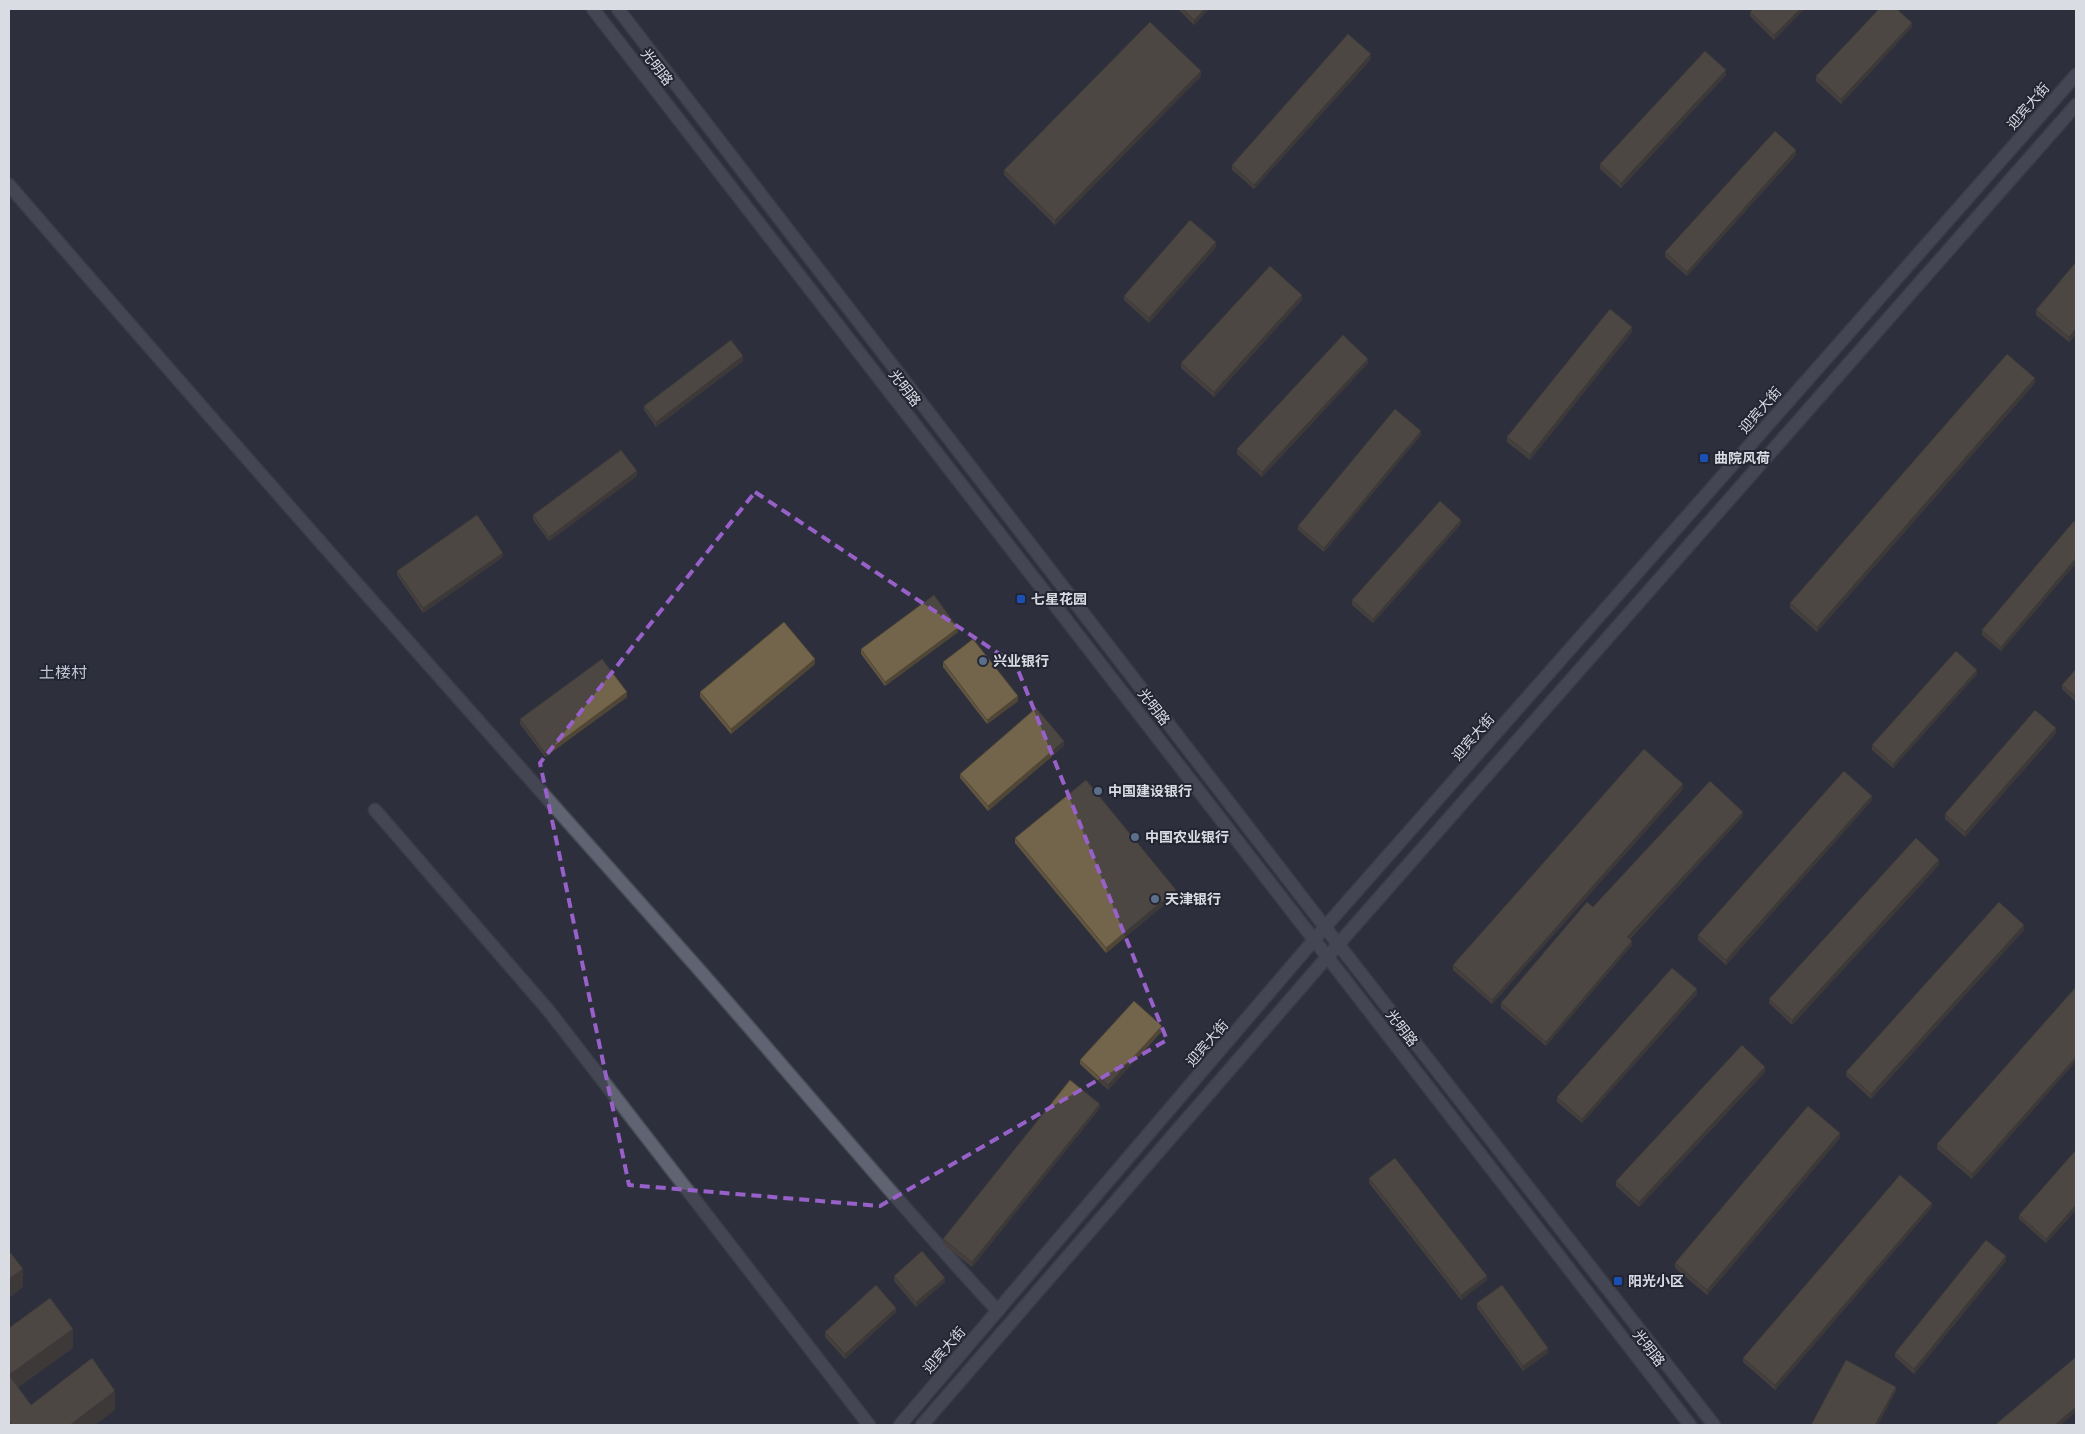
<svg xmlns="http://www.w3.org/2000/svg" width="2085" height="1434" font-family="'Work Sans','Noto Sans SC',sans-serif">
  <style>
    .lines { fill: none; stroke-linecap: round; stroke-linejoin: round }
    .minor-casing { stroke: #484b55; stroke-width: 15 }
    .tertiary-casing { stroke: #484b55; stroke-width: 15 }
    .secondary-casing { stroke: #484b55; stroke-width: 15 }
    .minor { stroke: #606371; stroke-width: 12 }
    .tertiary { stroke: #606371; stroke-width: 12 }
    .secondary { stroke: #606371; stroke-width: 12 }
    .wall { fill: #635641 }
    .shaded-wall { fill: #504635 }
    .building { fill: #73644c; stroke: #504635 }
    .marked { fill: none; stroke: #9861ca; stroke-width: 4; stroke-dasharray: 10 6; stroke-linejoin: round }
    .transit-dot { fill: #1a4fb4; stroke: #232632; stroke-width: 2 }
    .service-dot { fill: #5c6f8a; stroke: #232632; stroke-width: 2 }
    .labels { text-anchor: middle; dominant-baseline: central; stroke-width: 4; stroke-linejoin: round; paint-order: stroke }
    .street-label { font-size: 14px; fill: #dadce4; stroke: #232632 }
    .poi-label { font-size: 14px; font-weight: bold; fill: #dadce4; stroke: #232632; text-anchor: start }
    .quarter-label { font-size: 16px; fill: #bfc3d3; stroke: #232632 }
  </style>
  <rect width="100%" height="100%" fill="#2d303c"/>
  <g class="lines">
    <defs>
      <g id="minor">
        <path d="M9,185C235,447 465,706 695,965C796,1080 893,1198 998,1311"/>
        <path d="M375,810L549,1011L869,1425"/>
      </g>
      <g id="tertiary">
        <path d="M593,9L1690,1425"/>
        <path d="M618,9L1338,944L1714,1425"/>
      </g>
      <g id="secondary">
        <path d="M900,1425L1325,927L2076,75"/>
        <path d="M922,1425L1328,956L2076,105"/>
      </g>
    </defs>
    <use href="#minor" class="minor-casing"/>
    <use href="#tertiary" class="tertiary-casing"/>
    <use href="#secondary" class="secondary-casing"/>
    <use href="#minor" class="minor"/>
    <use href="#tertiary" class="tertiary"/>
    <use href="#secondary" class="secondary"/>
  </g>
  <g class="wall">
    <path d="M1178,9H1209L1194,25Z"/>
    <path d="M1804,9L1774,40L1750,16V12Z"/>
    <path d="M1912,27L1841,104L1816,81V76Z"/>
    <path d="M1371,59L1254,189L1232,170V165Z"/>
    <path d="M1726,75L1621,188L1600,169V164Z"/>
    <path d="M1201,76L1055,225L1004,175V170Z"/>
    <path d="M1796,155L1687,276L1665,257V252Z"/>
    <path d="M1216,247L1149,323L1124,300V296Z"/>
    <path d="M2076,262V334L2069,342L2036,315V310Z"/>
    <path d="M1302,300L1214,397L1181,368V363Z"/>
    <path d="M1632,332L1530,460L1507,442V437Z"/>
    <path d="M743,361L656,427L644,410V406Z"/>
    <path d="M1368,363L1262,477L1237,454V449Z"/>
    <path d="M2035,383L1817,632L1790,608V603Z"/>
    <path d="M1421,435L1324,552L1298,530V526Z"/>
    <path d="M637,476L549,541L533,520V515Z"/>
    <path d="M2076,523V563L2001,651L1982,635V630Z"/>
    <path d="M1461,524L1373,623L1352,605V600Z"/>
    <path d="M503,557L423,613L397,575V571Z"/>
    <path d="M958,632L885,686L861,654V649Z"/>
    <path d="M943,662L1018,701L987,724L943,667Z"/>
    <path d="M815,664L731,734L700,697V692Z"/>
    <path d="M2076,669V702L2062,689V685Z"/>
    <path d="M1977,674L1893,768L1872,750V745Z"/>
    <path d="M627,697L545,757L520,724V719Z"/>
    <path d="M2056,733L1965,837L1945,819V814Z"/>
    <path d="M1064,746L988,811L960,778V774Z"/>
    <path d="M1683,789L1492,1004L1453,970V965Z"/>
    <path d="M1872,800L1726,965L1698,940V935Z"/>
    <path d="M1743,816L1630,939L1632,945L1546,1046L1501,1008V1003L1593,907Z"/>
    <path d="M1015,838L1176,895L1106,953L1015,843Z"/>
    <path d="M1939,865L1792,1025L1769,1003V999Z"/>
    <path d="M2024,930L1871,1099L1846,1076V1072Z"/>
    <path d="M2076,987V1061L1972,1179L1937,1149V1144Z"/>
    <path d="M1697,994L1582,1123L1557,1102V1097Z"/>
    <path d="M1162,1031L1108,1090L1080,1064V1060Z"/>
    <path d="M1765,1072L1639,1207L1616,1186V1181Z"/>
    <path d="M1100,1108L972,1267L943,1244V1239Z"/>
    <path d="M1840,1138L1707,1295L1675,1268V1263Z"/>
    <path d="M2076,1150V1210L2046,1243L2019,1219V1215Z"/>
    <path d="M1369,1178L1487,1280L1461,1300L1369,1183Z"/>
    <path d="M1932,1207L1775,1390L1743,1362V1358Z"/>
    <path d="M2006,1261L1914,1374L1895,1357V1353Z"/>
    <path d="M894,1276L945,1282L916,1307L894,1281Z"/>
    <path d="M1477,1303L1548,1353L1523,1371L1477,1308Z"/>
    <path d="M896,1312L845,1359L825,1337V1332Z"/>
  </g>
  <g class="shaded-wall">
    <path d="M1205,9H1209L1194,25V20Z"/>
    <path d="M1800,9H1804L1774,40V35Z"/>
    <path d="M1912,23V27L1841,104V99Z"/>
    <path d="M1371,54V59L1254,189V185Z"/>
    <path d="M1726,70V75L1621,188V183Z"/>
    <path d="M1201,71V76L1055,225V220Z"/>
    <path d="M1796,150V155L1687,276V272Z"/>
    <path d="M1216,242V247L1149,323V318Z"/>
    <path d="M1302,295V300L1214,397V392Z"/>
    <path d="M1632,327V332L1530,460V455Z"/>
    <path d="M2076,329V334L2069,342V337Z"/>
    <path d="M743,356V361L656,427V422Z"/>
    <path d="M1368,359V363L1262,477V472Z"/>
    <path d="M2035,378V383L1817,632V627Z"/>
    <path d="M1421,431V435L1324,552V548Z"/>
    <path d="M637,471V476L549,541V537Z"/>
    <path d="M1461,520V524L1373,623V619Z"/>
    <path d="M503,553V557L423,613V608Z"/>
    <path d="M2076,558V563L2001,651V647Z"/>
    <path d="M958,628V632L885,686V682Z"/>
    <path d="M815,659V664L731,734V729Z"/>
    <path d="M1977,670V674L1893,768V764Z"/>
    <path d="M627,692V697L545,757V753Z"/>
    <path d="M1018,696V701L987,724V720Z"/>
    <path d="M2056,728V733L1965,837V832Z"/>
    <path d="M1064,741V746L988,811V806Z"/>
    <path d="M1683,784V789L1492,1004V1000Z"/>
    <path d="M1872,796V800L1726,965V960Z"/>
    <path d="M1743,812V816L1627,941V937Z"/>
    <path d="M1939,860V865L1792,1025V1020Z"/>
    <path d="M1176,890V895L1106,953V948Z"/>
    <path d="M2024,925V930L1871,1099V1094Z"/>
    <path d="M1632,941V945L1546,1046V1042Z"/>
    <path d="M1697,989V994L1582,1123V1119Z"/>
    <path d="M1162,1026V1031L1108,1090V1085Z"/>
    <path d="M2076,1057V1061L1972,1179V1174Z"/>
    <path d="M1765,1067V1072L1639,1207V1202Z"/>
    <path d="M1100,1104V1108L972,1267V1262Z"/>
    <path d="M1840,1133V1138L1707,1295V1290Z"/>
    <path d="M1932,1203V1207L1775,1390V1385Z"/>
    <path d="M2076,1205V1210L2046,1243V1239Z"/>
    <path d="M2006,1256V1261L1914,1374V1369Z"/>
    <path d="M23,1269V1287L9,1298V1279Z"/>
    <path d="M1487,1276V1280L1461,1300V1295Z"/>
    <path d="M945,1278V1282L916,1307V1302Z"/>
    <path d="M896,1308V1312L845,1359V1354Z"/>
    <path d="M73,1329V1348L9,1394V1375Z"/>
    <path d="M1548,1348V1353L1523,1371V1366Z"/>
    <path d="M1896,1387V1391L1878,1425H1875Z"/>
    <path d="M115,1391V1410L95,1425H70Z"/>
    <path d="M2076,1407V1412L2061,1425H2055Z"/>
  </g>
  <g class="building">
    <path d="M1183,9H1205L1194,20Z"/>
    <path d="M1753,9H1800L1774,35L1750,12Z"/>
    <path d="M1879,9H1897L1912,23L1841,99L1816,76Z"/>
    <path d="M1150,22L1201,71L1055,220L1004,170Z"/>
    <path d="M1348,34L1371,54L1254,185L1232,165Z"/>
    <path d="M1705,51L1726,70L1621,183L1600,164Z"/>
    <path d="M1775,131L1796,150L1687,272L1665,252Z"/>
    <path d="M1190,220L1216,242L1149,318L1124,296Z"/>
    <path d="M2076,262V329L2069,337L2036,310Z"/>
    <path d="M1270,266L1302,295L1214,392L1181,363Z"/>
    <path d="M1610,309L1632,327L1530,455L1507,437Z"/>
    <path d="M1343,335L1368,359L1262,472L1237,449Z"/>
    <path d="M731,340L743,356L656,422L644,406Z"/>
    <path d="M2007,354L2035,378L1817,627L1790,603Z"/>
    <path d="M1395,409L1421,431L1324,548L1298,526Z"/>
    <path d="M621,450L637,471L549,537L533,515Z"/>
    <path d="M1440,501L1461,520L1373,619L1352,600Z"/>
    <path d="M477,515L503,553L423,608L397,571Z"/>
    <path d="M2074,521L2076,523V558L2001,647L1982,630Z"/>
    <path d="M934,595L958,628L885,682L861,649Z"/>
    <path d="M784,622L815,659L731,729L700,692Z"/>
    <path d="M973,639L1018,696L987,720L943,662Z"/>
    <path d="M1956,651L1977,670L1893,764L1872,745Z"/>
    <path d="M602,659L627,692L545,753L520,719Z"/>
    <path d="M2076,669V697L2062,685Z"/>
    <path d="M1036,708L1064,741L988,806L960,774Z"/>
    <path d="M2035,710L2056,728L1965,832L1945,814Z"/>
    <path d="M1644,749L1683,784L1492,1000L1453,965Z"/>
    <path d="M1844,771L1872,796L1726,960L1698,935Z"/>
    <path d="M1086,780L1176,890L1106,948L1015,838Z"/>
    <path d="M1710,781L1743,812L1627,937L1632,941L1546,1042L1501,1003L1587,902L1593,907Z"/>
    <path d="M1916,838L1939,860L1792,1020L1769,999Z"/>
    <path d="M1999,902L2024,925L1871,1094L1846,1072Z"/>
    <path d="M1672,968L1697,989L1582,1119L1557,1097Z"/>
    <path d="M2076,987V1057L1972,1174L1937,1144Z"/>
    <path d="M1134,1001L1162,1026L1108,1085L1080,1060Z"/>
    <path d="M1742,1045L1765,1067L1639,1202L1616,1181Z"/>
    <path d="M1070,1080L1100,1104L972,1262L943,1239Z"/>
    <path d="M1808,1106L1840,1133L1707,1290L1675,1263Z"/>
    <path d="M2076,1150V1205L2046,1239L2019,1215Z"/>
    <path d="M1395,1158L1487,1276L1461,1295L1369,1178Z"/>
    <path d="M1900,1175L1932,1203L1775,1385L1743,1358Z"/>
    <path d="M1986,1240L2006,1256L1914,1369L1895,1353Z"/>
    <path d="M9,1251L23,1269L9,1279Z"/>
    <path d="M922,1251L945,1278L916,1302L894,1276Z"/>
    <path d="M876,1285L896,1308L845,1354L825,1332Z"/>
    <path d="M1502,1285L1548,1348L1523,1366L1477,1303Z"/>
    <path d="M50,1298L73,1329L9,1375L31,1405L92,1358L115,1391L70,1425H12L9,1421V1328Z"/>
    <path d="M2076,1357V1407L2055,1425H1995Z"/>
    <path d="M1846,1360L1896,1387L1875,1425H1811Z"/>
  </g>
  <path d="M0 0H2085V1434H0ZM755,492L1016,665L1167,1040L880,1206L629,1185L540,763Z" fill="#2d303c" fill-opacity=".55" fill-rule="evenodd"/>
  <path class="marked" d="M755,492L1016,665L1167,1040L880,1206L629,1185L540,763Z"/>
  <g class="transit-dot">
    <rect x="1699" y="453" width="10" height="10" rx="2.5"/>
    <rect x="1016" y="594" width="10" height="10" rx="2.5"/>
    <rect x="1613" y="1276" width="10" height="10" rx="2.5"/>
  </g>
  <g class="service-dot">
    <circle cx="983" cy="661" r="5"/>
    <circle cx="1098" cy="791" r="5"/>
    <circle cx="1135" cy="837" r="5"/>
    <circle cx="1155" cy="899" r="5"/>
  </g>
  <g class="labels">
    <g class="street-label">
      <text transform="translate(657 67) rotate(52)">光明路</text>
      <text transform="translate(2028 106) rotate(-49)">迎宾大街</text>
      <text transform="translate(905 388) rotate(52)">光明路</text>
      <text transform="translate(1760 410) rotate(-49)">迎宾大街</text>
      <text transform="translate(1154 707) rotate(52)">光明路</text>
      <text transform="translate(1473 737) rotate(-49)">迎宾大街</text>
      <text transform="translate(1402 1028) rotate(52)">光明路</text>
      <text transform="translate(1207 1043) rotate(-49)">迎宾大街</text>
      <text transform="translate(1649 1348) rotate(52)">光明路</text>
      <text transform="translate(944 1350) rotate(-49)">迎宾大街</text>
    </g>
    <g class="poi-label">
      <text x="1714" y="458">曲院风荷</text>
      <text x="1031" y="599">七星花园</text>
      <text x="993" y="661">兴业银行</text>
      <text x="1108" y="791">中国建设银行</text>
      <text x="1145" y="837">中国农业银行</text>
      <text x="1165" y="899">天津银行</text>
      <text x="1628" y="1281">阳光小区</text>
    </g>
    <g class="quarter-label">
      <text x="63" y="672">土楼村</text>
    </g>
  </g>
  <rect width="2085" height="1434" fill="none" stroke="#dadce4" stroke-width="20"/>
</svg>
